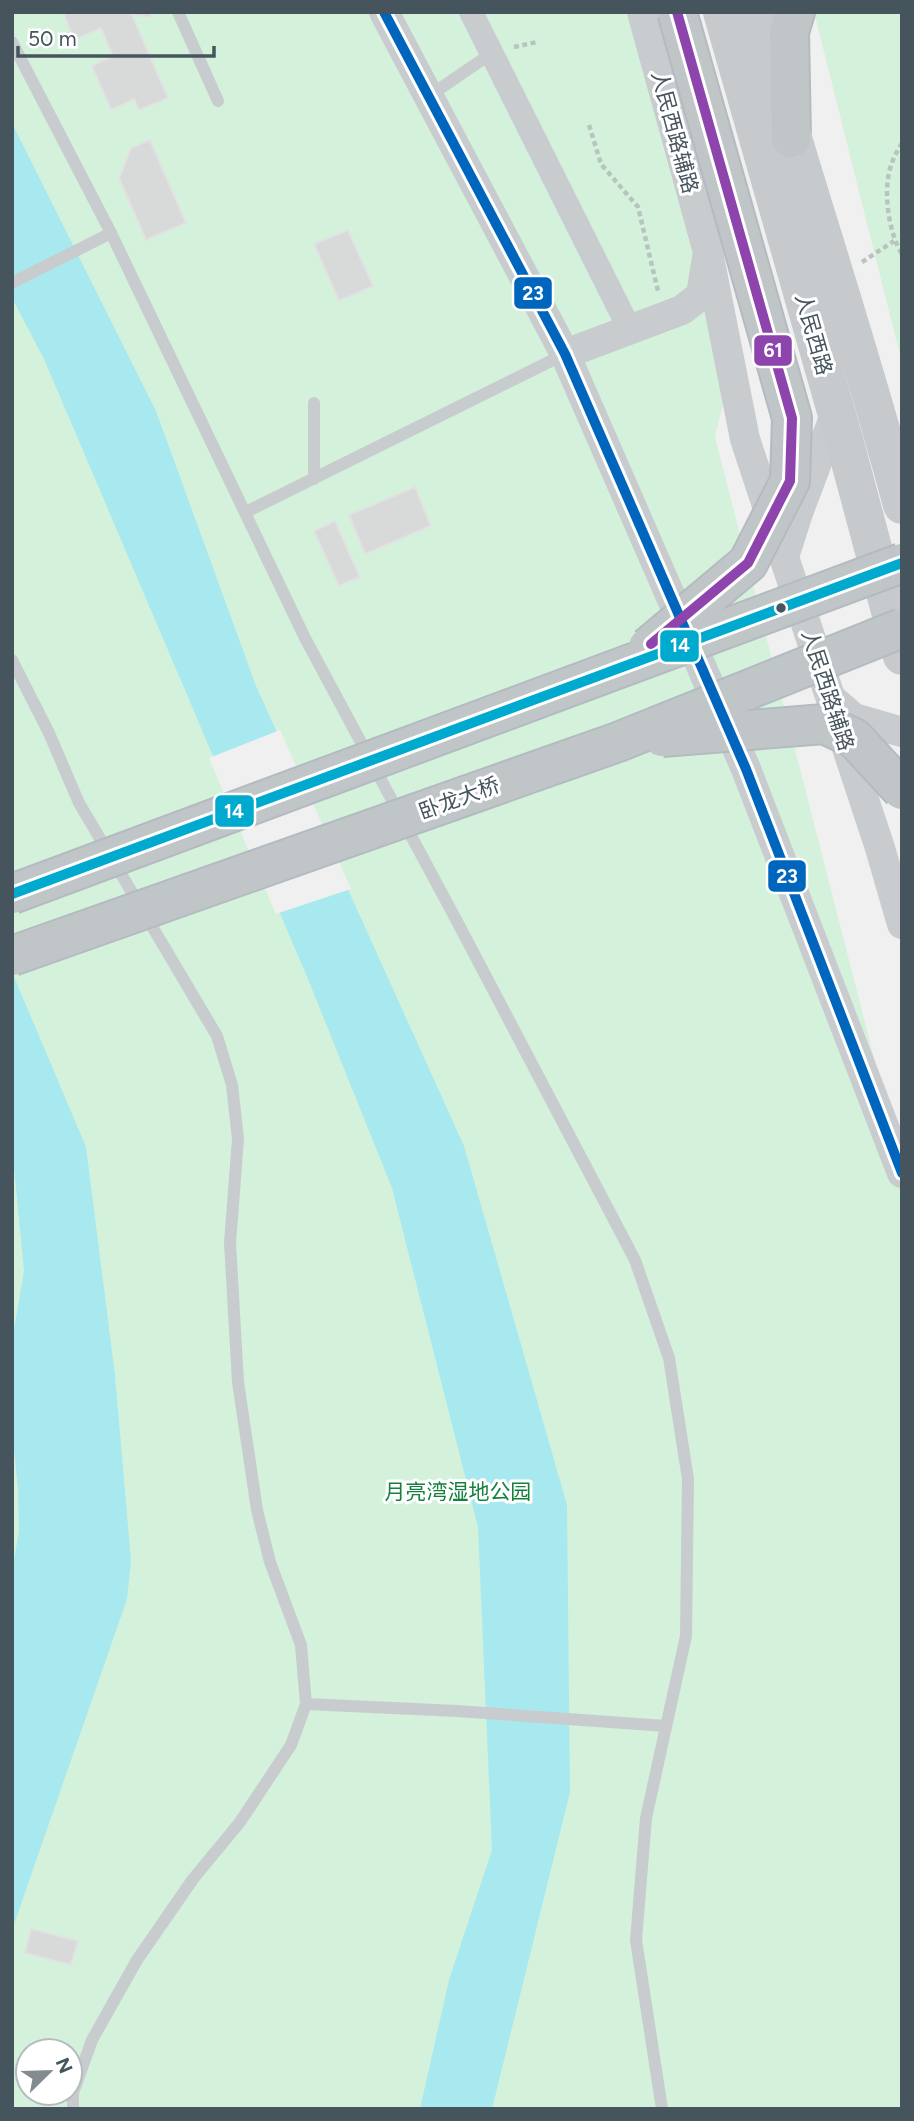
<svg xmlns="http://www.w3.org/2000/svg" width="914" height="2121" font-family="Figtree,'Noto Sans SC',sans-serif">
  <style>
    .green { fill: #d4f1db; fill-rule: evenodd }
    .water { fill: #a7e9ef }
    .pier { fill: #f1f0f0 }
    .building { fill: #d8d9d9; stroke: #e2e2e3; stroke-width: 2 }
    .lines { fill: none; stroke-linecap: round; stroke-linejoin: round }
    .trunk-casing { stroke: #b4bbc0; stroke-width: 42 }
    .path { stroke: #b7c4bf; stroke-width: 4.5; stroke-dasharray: 5 3.5; stroke-linecap: butt }
    .service { stroke: #c9ccce; stroke-width: 12 }
    .minor { stroke: #c9ccce; stroke-width: 24 }
    .tertiary { stroke: #c9ccce; stroke-width: 30 }
    .primary { stroke: #c6cacc; stroke-width: 38 }
    .trunk { stroke: #c0c5c8; stroke-width: 38 }
    .trunk-bridge-casing { stroke: #b4bbc0; stroke-width: 42; stroke-linecap: butt }
    .trunk-bridge { stroke: #c0c5c8; stroke-width: 38 }
    .bus-1-casing { stroke: #fff; stroke-width: 16 }
    .bus-2-casing { stroke: #fff; stroke-width: 16 }
    .bus-3-casing { stroke: #fff; stroke-width: 16 }
    .bus-1 { stroke: #0065bd; stroke-width: 10 }
    .bus-2 { stroke: #8e44ad; stroke-width: 10 }
    .bus-3 { stroke: #00a9ce; stroke-width: 10 }
    .bus-dot { fill: #46555d; stroke: #fff; stroke-width: 2.5 }
    .labels { text-anchor: middle; dominant-baseline: central; stroke-width: 6; stroke-linejoin: round; paint-order: stroke }
    .street-label { font-size: 21px; fill: #46555d; stroke: #fff }
    .park-label { font-size: 21px; fill: #14823e; stroke: #fff }
    .line-badge { stroke: #fff; stroke-width: 2.5 }
    .badge-label { font-size: 19px; text-anchor: middle; font-weight: bold; fill: #fff }
  </style>
  <rect width="100%" height="100%" fill="#f1f0f0"/>
  <g class="green">
    <path d="M12,12H642L732,369L715,437L902,1167V2109H12ZM28,2051H70V2093H28Z"/>
    <path d="M814,12H902V363Z"/>
  </g>
  <g class="water">
    <path d="M12,123L156,411L256,686L464,1146L567,1505L570,1792L492,2109H420L449,1980L492,1850L478,1527L392,1188L308,979L44,359L12,298Z"/>
    <path d="M12,972L86,1147L115,1375L131,1561L127,1599L12,1930V1572L19,1531L18,1489L12,1429V1341L24,1271L12,1147Z"/>
  </g>
  <path class="pier" d="M280,730L351,889L276,914L209,758Z"/>
  <g class="building">
    <path d="M63,12H149L152,17L132,15L168,98L139,110L134,99L111,110L92,66L113,56L101,28L74,40Z"/>
    <path d="M150,140L186,223L146,240L119,178L131,148Z"/>
    <path d="M348,230L373,286L339,301L314,244Z"/>
    <path d="M415,487L431,526L365,554L349,515Z"/>
    <path d="M335,521L360,577L339,586L314,531Z"/>
    <path d="M31,1929L78,1941L71,1965L25,1953Z"/>
  </g>
  <g class="lines">
    <defs>
      <path id="trunk" d="M791,138L789,32L795,12"/>
    </defs>
    <use href="#trunk" class="trunk-casing"/>
    <g class="path">
      <path d="M514,47L537,42"/>
      <path d="M589,125L601,164L638,207L658,291"/>
      <path d="M902,143C898,150 894,156 892,163C882,187 888,232 902,254"/>
      <path d="M862,262L894,241"/>
    </g>
    <g class="service">
      <path d="M178,12L218,101"/>
      <path d="M12,42L111,233L305,638L460,927L635,1260L669,1358L688,1479L686,1636L646,1818L636,1940L662,2109"/>
      <path d="M429,96L492,53"/>
      <path d="M12,283L111,233"/>
      <path d="M314,479V403"/>
      <path d="M246,512L565,354"/>
      <path d="M12,660L49,733L79,803L217,1036L232,1085L238,1139L230,1243L238,1382L257,1510L270,1562L301,1645L306,1704L291,1745L240,1822L193,1879L137,1960L92,2040L73,2093V2109"/>
      <path d="M306,1704L457,1711L666,1726"/>
    </g>
    <path class="minor" d="M471,12L630,330"/>
    <g class="tertiary">
      <path d="M384,12L565,354L746,769L902,1173"/>
      <path d="M708,252L745,439L880,848L902,924"/>
      <path d="M565,354L682,310L701,295L708,252L642,12"/>
      <path d="M784,557L798,513L836,412"/>
      <path d="M831,698L854,718L902,732"/>
    </g>
    <g class="primary">
      <path d="M722,12L845,443L902,656"/>
      <path d="M756,12C802,177 858,339 902,505"/>
    </g>
    <use href="#trunk" class="trunk"/>
    <defs>
      <g id="trunk-bridge">
        <path d="M648,647L748,563L790,481L792,418L677,12"/>
        <path d="M662,737L824,724L854,738L902,790"/>
        <path d="M12,894L902,563"/>
        <path d="M12,956L618,742L902,628"/>
      </g>
    </defs>
    <use href="#trunk-bridge" class="trunk-bridge-casing"/>
    <use href="#trunk-bridge" class="trunk-bridge"/>
    <defs>
      <path id="bus-1" d="M384,12L565,354L746,769L902,1173"/>
      <path id="bus-2" d="M651,644L748,563L790,481L792,418L677,12"/>
      <path id="bus-3" d="M12,894L902,563"/>
    </defs>
    <use href="#bus-1" class="bus-1-casing"/>
    <use href="#bus-2" class="bus-2-casing"/>
    <use href="#bus-3" class="bus-3-casing"/>
    <use href="#bus-1" class="bus-1"/>
    <use href="#bus-2" class="bus-2"/>
    <use href="#bus-3" class="bus-3"/>
  </g>
  <circle class="bus-dot" cx="781" cy="608" r="6"/>
  <g class="labels">
    <g class="street-label">
      <text transform="translate(675 132) rotate(75)">人民西路辅路</text>
      <text transform="translate(814 334) rotate(74)">人民西路</text>
      <text transform="translate(828 690) rotate(72)">人民西路辅路</text>
      <text transform="translate(459 798) rotate(-20)">卧龙大桥</text>
    </g>
    <g class="park-label">
      <text x="458" y="1491">月亮湾湿地公园</text>
    </g>
  </g>
  <g class="line-badge">
    <rect x="513" y="276" width="40" height="34" rx="7" fill="#0065bd"/>
    <rect x="753" y="334" width="40" height="33" rx="7" fill="#8e44ad"/>
    <rect x="659" y="629" width="41" height="34" rx="7" fill="#00a9ce"/>
    <rect x="214" y="794" width="41" height="34" rx="7" fill="#00a9ce"/>
    <rect x="767" y="859" width="40" height="34" rx="7" fill="#0065bd"/>
  </g>
  <g class="badge-label">
    <text x="533" y="300">23</text>
    <text x="773" y="357">61</text>
    <text x="680" y="652">14</text>
    <text x="234" y="818">14</text>
    <text x="787" y="883">23</text>
  </g>
  <rect width="914" height="2121" fill="none" stroke="#46555d" stroke-width="28"/>
  <g transform="translate(49 2072) rotate(67)"><circle r="33" fill="#ffffff" stroke="#b5bbbe" stroke-width="2"/>
  <path d="M0-5L12 26L0 18L-12 26Z" fill="#828b90"/>
  <text y="-10" font-size="19" font-weight="bold" text-anchor="middle" fill="#46555d">N</text>
  </g>
  <path d="M18 46v10h196v-10" fill="none" stroke="#46555d" stroke-width="3.5"/>
  <text x="28" y="46" font-size="21" fill="#46555d" stroke="#ffffff" stroke-width="5" paint-order="stroke">50 m</text>
</svg>
